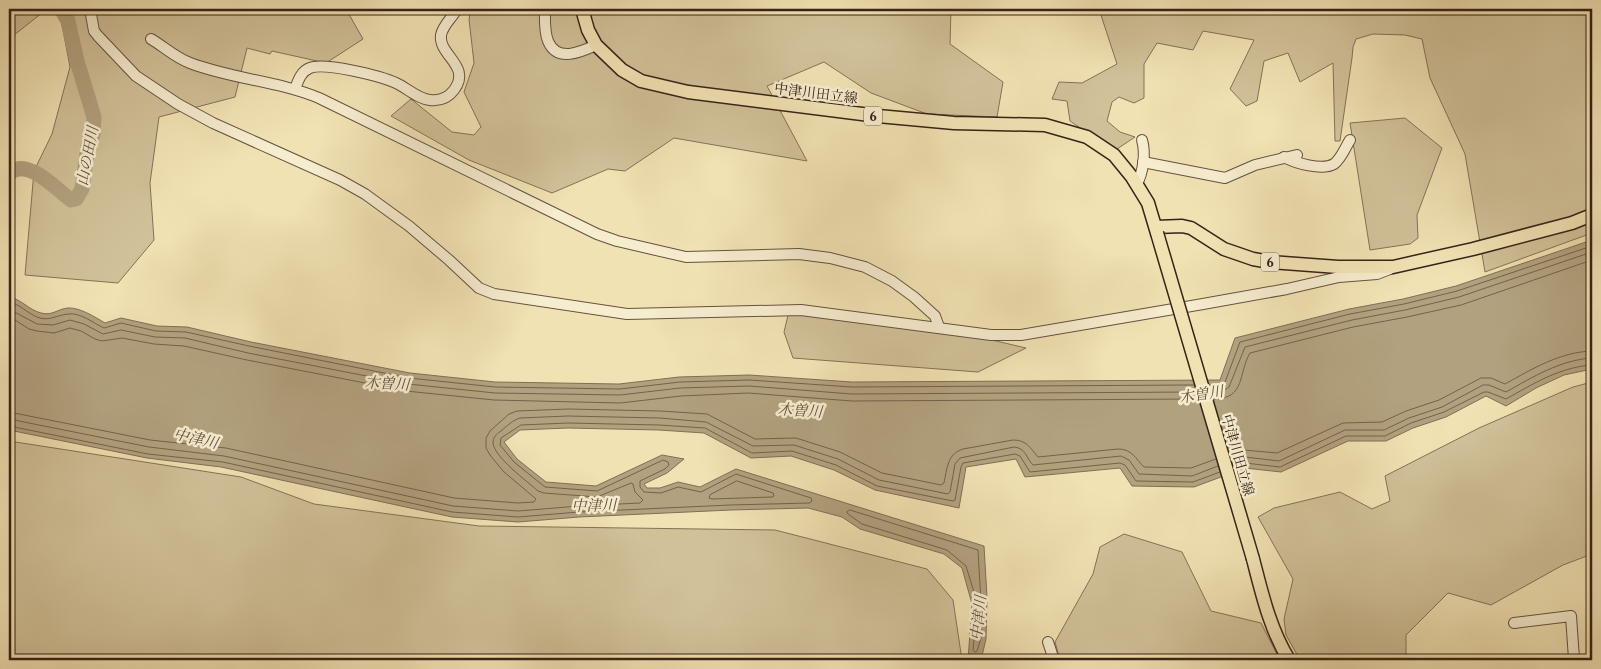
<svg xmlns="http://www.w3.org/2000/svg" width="1601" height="669" font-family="'Libre Caslon Text','Noto Serif JP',serif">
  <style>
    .green { fill: #d1c199; stroke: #847258 }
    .water { fill: #b2a17e; stroke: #816e55 }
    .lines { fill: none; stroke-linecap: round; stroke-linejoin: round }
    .shore { stroke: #74624b; stroke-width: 1 }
    .river { stroke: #b2a17e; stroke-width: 15 }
    .minor-casing { stroke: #66523f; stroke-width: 12 }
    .major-casing { stroke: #372218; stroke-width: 15 }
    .minor { stroke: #f6ecce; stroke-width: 10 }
    .major { stroke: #f1e2b3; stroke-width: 12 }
    .major-bridge-casing { stroke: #372218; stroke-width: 15; stroke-linecap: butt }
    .major-bridge { stroke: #f1e2b3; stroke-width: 12 }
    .labels { text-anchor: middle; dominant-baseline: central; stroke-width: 5; stroke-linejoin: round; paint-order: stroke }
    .shield { fill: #f6ecce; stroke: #705f4f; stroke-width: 1 }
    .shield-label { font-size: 12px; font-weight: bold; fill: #372218 }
    .street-label { font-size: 14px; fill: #372218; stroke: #f6ecce }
    .water-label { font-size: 15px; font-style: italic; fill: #624e3c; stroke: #f6ecce }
  </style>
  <rect width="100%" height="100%" fill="#f1e2b3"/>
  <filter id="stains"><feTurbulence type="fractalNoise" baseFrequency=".004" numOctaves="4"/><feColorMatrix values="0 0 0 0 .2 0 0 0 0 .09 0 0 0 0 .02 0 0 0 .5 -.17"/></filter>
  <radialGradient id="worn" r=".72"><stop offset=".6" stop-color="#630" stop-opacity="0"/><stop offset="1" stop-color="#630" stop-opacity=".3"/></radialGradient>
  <g class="green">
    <path d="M9,9H47L9,39Z"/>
    <path d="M59,9H346L363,39L326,63L272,51L270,54L247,48L235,97L159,117L150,183L154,240L118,283L25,275L34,171L52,134L70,67Z"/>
    <path d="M471,9H951L950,44L1003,82L997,117L927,114L871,93L824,62L767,86L807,161L674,138L625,171L608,169L552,193L469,160L391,116L411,99L452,132L474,135L481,127L464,92L474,63L469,19Z"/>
    <path d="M1099,9H1592V233L1485,272L1465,154L1430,78L1422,39L1405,35L1373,34L1356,39L1353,47L1352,58L1340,141H1335L1333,63L1300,82L1288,53L1264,61L1257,101L1246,106L1230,89L1254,40L1203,31L1193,50L1157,43L1144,64V98L1134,103L1119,97L1112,102L1107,121L1120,132L1135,137L1114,151L1070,121L1067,101L1052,99L1059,82L1082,83L1117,64Z"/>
    <path d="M1405,118L1442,148L1417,215L1418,238L1410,244L1370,250L1350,123Z"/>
    <path d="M789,311L893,317L1026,348L978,372L793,358L784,332Z"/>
    <path d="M1592,382V554L1563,565L1491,605L1448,593L1406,635V660H1296L1299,658L1286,635L1284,619L1293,579L1258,517L1274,508L1340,492L1372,509L1390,501L1385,476L1479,428L1573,387Z"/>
    <path d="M9,441L241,477L314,504L479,526L775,530L927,569L953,600L962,660H9Z"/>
    <path d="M1124,534L1182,552L1211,611L1261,623L1280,660H1060L1055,642L1093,574L1100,547Z"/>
  </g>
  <path class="water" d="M1592,240V369L1564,375L1536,388L1506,406L1486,396L1446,417L1413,428L1386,441H1348L1281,472L1245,468L1194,487L1132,486L1120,468L1025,477L1016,459L966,467L959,508L875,490L834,470L791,456L751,458L704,433L659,430L568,428L520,430L504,442L517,459L546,482L596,486L662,455L684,459L667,473L644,484L647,488H660L678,482L700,487L736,469L984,546L987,597L986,639L981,660H968L972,604L962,568L944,554L860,529L842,517L808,508L731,510L579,517L518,522L452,517L221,467L147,458L9,430V297C21,299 29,310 41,313C53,316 57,309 68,308C79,307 95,317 105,323L121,318L157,326L187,327L251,342L410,373L495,382L619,384L679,377L749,375L852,382L1220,380L1235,338L1349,309L1403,299L1456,286Z"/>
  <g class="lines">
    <g class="shore">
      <path d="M9,302C20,304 27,313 37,317C48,322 57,315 68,314C80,312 93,323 104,328L121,323L156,331L186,332L249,346L409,378L495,387L620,389L680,382L749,380L852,387L1194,385"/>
      <path d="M9,309L37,324L53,325L70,320L84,324L103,334L121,330L155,337L185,338L248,353L408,384L495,393L620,395L680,388L749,386L852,394L1196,392"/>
      <path d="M9,316L29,329L37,331L54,333L70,328L81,331L95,339L102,341L122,338L154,344L184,346L247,360L406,391L494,400L620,403L681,396L748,393L852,401L1198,399"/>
      <path d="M1210,385H1221L1225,382L1240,342L1350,314L1404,304L1457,291L1592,246"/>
      <path d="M1211,391H1223L1229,387L1245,347L1352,320L1405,310L1459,297L1592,252"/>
      <path d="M1214,399C1246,399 1238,373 1250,353L1353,327L1407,317L1461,305L1592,260"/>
      <path d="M9,412L150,440L226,448L454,498L518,503L534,502L536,499L503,471L490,455L486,448V438L490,431L509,414L517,411L568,409L660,411L707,414L755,439L796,438L840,452L882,473L941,485L944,483C947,469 947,454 963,449L1013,440C1027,440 1030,448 1038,457L1118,449C1132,449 1135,458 1144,467L1191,468L1216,459"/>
      <path d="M9,419L149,447L224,456L453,506L518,511L579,506L640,503L643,500L635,492L633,484L631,483L597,497L544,493L538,491C528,482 494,457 493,443C493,438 496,434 501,431C507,426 513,420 520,418L568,416L660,418L706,422L753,446L794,445L838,459L879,480L948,494L950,492L955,464L960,458L1014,447C1026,448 1026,458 1033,465L1121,456L1129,460L1139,474L1192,476L1218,466"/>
      <path d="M9,426L148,454L223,462L452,512L518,517L579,512L730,505L810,503L812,501L811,498L736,474L701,492L678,487L661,493L644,492L640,487V481L665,469L669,465L668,462L663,460L597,491L545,487L514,462L500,445L501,438L521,425L568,423L659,425L705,428L752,453L792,451L836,465L877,486L953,501L955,500L961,467L963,463L1015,454L1020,456L1030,472L1120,463L1125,465L1136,481L1193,482L1220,472"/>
      <path d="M1230,454L1244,450L1277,453L1343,423L1382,422L1406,411L1439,400L1481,378H1491L1505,384C1532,369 1560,352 1592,351"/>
      <path d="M1232,461L1245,457L1279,461L1345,430H1384L1409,418L1442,407L1483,385H1489L1506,392C1533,377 1560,360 1592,358"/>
      <path d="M1234,467L1245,463L1280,467L1346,436H1385L1411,423L1444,412L1484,392H1488L1506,399C1533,384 1560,367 1592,365"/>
      <path d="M737,481L773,493L774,496L772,497L712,499L709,498L710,495Z"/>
      <path d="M850,510L978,550L981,602L979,603L977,602L966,566L947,550L862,524L848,514L847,512Z"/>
      <path d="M978,611L981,613V638L977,651L975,652L973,650L976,613Z"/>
    </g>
    <path class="river" d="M9,174C26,155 58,191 71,200L76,199L82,189L88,146L93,134L94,117L77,61L68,21L61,9"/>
    <defs>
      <g id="minor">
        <path d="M90,9L94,31L98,36L136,76L178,104L213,123L340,180L365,194L409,226L449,260L479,288L494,294L627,314L801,310L991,335H1021L1203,304L1287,289L1339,277L1377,274L1390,269"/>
        <path d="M545,9C545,19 544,31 548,41C557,63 581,52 596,45"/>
        <path d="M151,39C163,46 176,58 190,63C232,79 278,81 319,98L597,234L617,241L686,257L799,254L830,258L865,267L892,281L914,297L935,316L939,327"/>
        <path d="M295,89C298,81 301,71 310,68C324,62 381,76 396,83C407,88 418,99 430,100C439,101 448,98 454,90C472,66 438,55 441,35C443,25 452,18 457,9"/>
        <path d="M1284,157C1295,163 1322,171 1334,164C1341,159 1345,148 1350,140"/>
        <path d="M1143,162L1225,178L1255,165L1297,155"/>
        <path d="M1137,184C1143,172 1146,154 1142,140"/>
        <path d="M1514,623L1571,616L1574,659L1571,660"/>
        <path d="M1048,642L1054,660"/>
      </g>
      <g id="major">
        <path d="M582,9L588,30L596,45L622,70L641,81L688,92L878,116L954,123L1045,125L1087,137L1114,155L1132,177L1148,203L1157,233"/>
        <path d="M1156,227L1182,226L1191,228L1224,249L1253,259L1270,262L1338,267H1393L1473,249L1572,223L1592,215"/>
        <path d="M1253,559C1262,594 1270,629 1289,660"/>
      </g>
    </defs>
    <use href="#minor" class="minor-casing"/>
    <use href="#major" class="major-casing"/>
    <use href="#minor" class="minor"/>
    <use href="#major" class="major"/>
    <defs>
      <path id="major-bridge" d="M1157,233L1253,559"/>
    </defs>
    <use href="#major-bridge" class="major-bridge-casing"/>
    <use href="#major-bridge" class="major-bridge"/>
  </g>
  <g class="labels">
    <g class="shield">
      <rect x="864" y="106.5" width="18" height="19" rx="4"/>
      <rect x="1261" y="252.5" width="18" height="19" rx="4"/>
    </g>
    <g class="shield-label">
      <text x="873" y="116">6</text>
      <text x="1270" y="262">6</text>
    </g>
    <g class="street-label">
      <text transform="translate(816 93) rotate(7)">中津川田立線</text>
      <text transform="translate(1238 455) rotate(74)">中津川田立線</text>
    </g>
    <g class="water-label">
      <text transform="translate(87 156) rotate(-79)">山の田川</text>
      <text transform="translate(387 383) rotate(3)">木曽川</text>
      <text transform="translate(1201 394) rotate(-9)">木曽川</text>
      <text transform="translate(800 410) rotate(4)">木曽川</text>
      <text transform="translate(196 438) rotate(13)">中津川</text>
      <text transform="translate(594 505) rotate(-1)">中津川</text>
      <text transform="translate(978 618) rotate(-84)">中津川</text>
    </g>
  </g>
  <rect width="1601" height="669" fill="none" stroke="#f1e2b3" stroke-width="30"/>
  <rect x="10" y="10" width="1581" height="649" fill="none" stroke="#372218" stroke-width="2.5"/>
  <rect x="15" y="15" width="1571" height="639" fill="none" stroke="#372218"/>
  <rect width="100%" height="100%" filter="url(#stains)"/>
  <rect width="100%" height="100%" fill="url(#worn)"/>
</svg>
